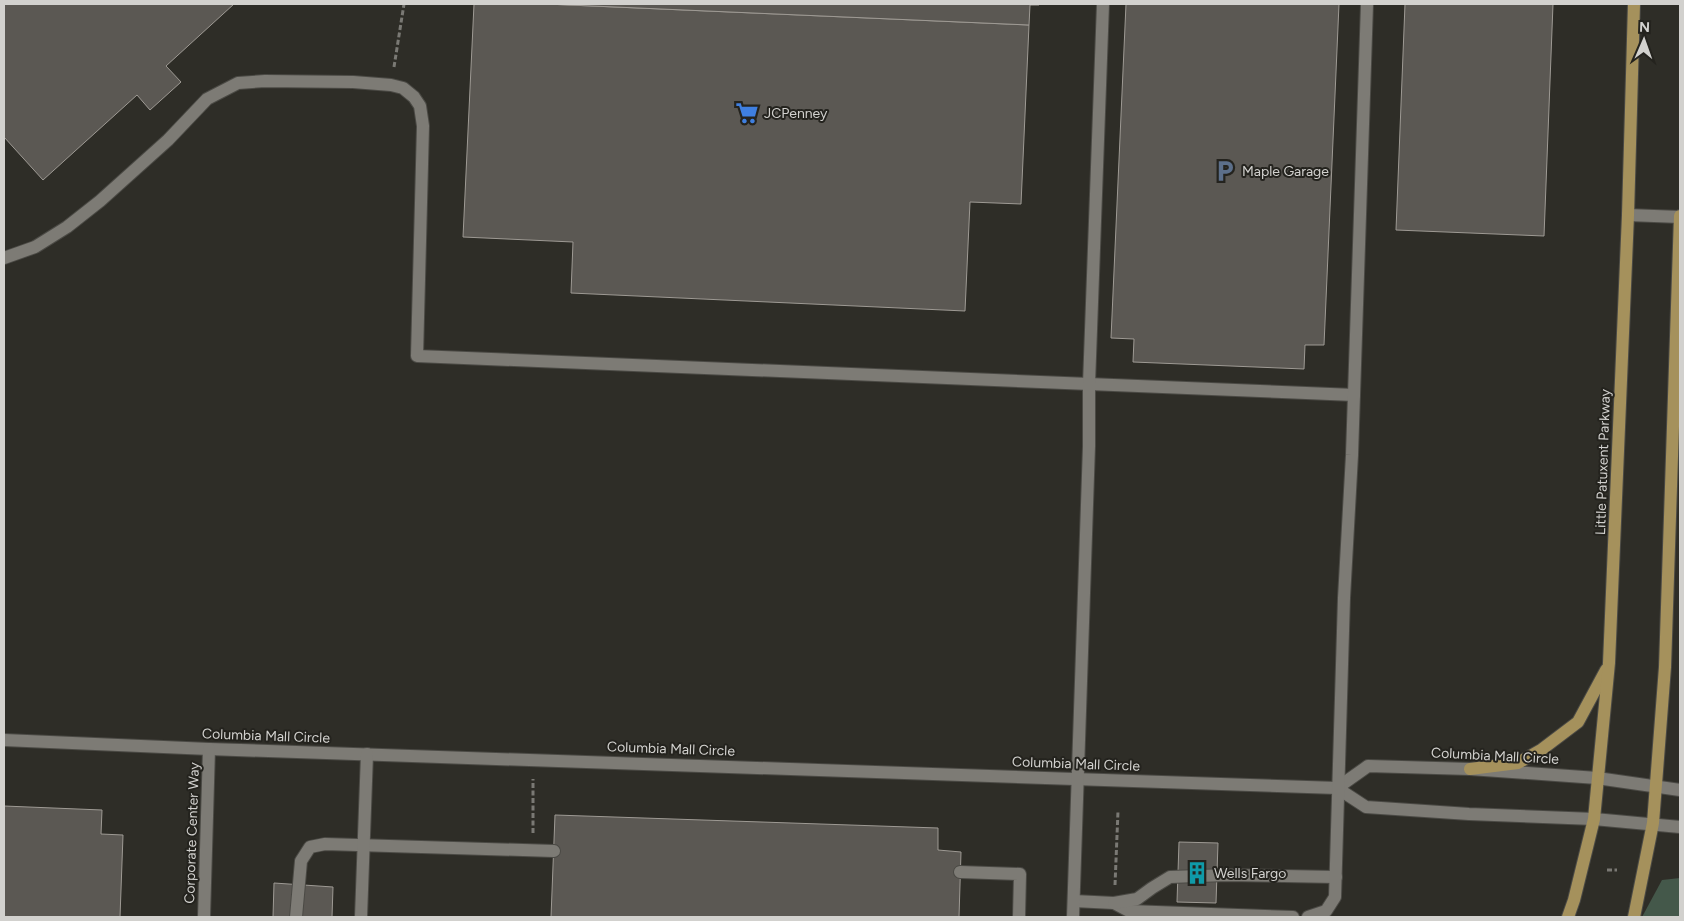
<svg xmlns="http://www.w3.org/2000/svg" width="1684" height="921" font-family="Figtree,sans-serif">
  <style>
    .green { fill: #44584a }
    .building { fill: #5b5853; stroke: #9e9a94 }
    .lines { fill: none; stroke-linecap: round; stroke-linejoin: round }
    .minor-casing { stroke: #4b4a45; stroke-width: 14 }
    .major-casing { stroke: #4b4a45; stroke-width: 14 }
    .path { stroke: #7a7974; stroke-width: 3; stroke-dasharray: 5 2.5; stroke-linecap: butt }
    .minor { stroke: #7d7b75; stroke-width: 12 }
    .major { stroke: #a5915c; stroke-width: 12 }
    .labels { text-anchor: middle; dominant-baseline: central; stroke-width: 4; stroke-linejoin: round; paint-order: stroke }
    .poi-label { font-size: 14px; fill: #d2d1ce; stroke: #24231e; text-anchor: start }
    .street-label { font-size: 14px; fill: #d2d1ce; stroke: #24231e }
  </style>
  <rect width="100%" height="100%" fill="#2e2d27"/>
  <path class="green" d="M1680,878V917H1642L1662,880Z"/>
  <g class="building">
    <path d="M4,4H234L166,66L181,82L150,110L137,95L43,180L4,137Z"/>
    <path d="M474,4H546L1029,25L1021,204L970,202L965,311L571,293L573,242L463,237Z"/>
    <path d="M546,4H1039V5H1030L1029,25Z"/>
    <path d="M1126,4H1339L1324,345H1305L1304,369L1133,362L1134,339L1111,338Z"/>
    <path d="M1405,4H1553L1544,236L1396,230Z"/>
    <path d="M4,806L102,810L101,834L123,835L120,917H4Z"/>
    <path d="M555,815L938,828V850L961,852L959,917H551Z"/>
    <path d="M1179,842L1218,843L1216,903L1177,902Z"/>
    <path d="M274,883L333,887L332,917H273Z"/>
  </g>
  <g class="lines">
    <defs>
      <g id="minor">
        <path d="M1628,215L1680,217"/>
        <path d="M4,258L35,247L67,227L100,201L168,140L207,99L238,83L265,81L353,82L391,85L403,88L414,97L420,106L423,126L417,356L1354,395"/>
        <path d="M4,740L209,749L1337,788L1366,807L1469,814L1594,819L1680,827"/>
        <path d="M1337,788L1368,766L1470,769L1597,778L1680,790"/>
        <path d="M960,872L1020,874L1019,917"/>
        <path d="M1074,901L1114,903L1129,911L1293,917"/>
        <path d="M1114,903L1137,899L1152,888L1170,877L1227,875L1336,877"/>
        <path d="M204,917L209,749"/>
        <path d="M296,917L301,861L310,847L325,844L554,851"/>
        <path d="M361,917L367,754"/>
        <path d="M1073,917L1089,446V384L1103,4"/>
        <path d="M1308,917L1326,911L1335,897L1344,598L1352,455L1367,4"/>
      </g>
      <g id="major">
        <path d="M1470,769L1518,763L1541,750L1578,722L1606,670"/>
        <path d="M1568,917L1574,900L1594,819L1609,663L1628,215L1634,4"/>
        <path d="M1634,917L1653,823L1665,667L1680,216"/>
      </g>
    </defs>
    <use href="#minor" class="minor-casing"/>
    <use href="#major" class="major-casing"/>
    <g class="path">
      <path d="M394,67L404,4"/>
      <path d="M533,833V779"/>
      <path d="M1607,870H1617"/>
      <path d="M1115,885L1118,811"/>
    </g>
    <use href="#minor" class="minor"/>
    <use href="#major" class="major"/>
  </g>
  <defs>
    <symbol id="supermarket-bare" viewBox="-9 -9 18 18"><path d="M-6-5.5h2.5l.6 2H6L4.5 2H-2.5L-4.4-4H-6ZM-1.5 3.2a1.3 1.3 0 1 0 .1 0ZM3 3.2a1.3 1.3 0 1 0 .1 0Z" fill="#3f7fe0" stroke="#24231e" stroke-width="2.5" paint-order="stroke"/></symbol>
    <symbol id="parking-bare" viewBox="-9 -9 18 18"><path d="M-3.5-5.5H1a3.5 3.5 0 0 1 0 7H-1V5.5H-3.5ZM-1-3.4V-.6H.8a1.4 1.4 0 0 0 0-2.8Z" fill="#5c6f8a" stroke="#24231e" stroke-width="2.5" paint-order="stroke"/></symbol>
    <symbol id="building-bare" viewBox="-9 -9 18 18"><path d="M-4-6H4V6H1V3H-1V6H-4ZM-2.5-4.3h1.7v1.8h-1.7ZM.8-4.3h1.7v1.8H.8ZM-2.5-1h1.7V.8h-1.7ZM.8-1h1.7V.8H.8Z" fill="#0f9aa8" stroke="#24231e" stroke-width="2.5" paint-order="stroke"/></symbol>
  </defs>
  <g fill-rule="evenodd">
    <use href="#supermarket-bare" x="731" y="97" width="32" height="32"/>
    <use href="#parking-bare" x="1209" y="155" width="32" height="32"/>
    <use href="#building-bare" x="1181" y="857" width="32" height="32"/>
  </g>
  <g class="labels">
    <g class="poi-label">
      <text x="764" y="113">JCPenney</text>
      <text x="1242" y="171">Maple Garage</text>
      <text x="1214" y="873">Wells Fargo</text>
    </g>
    <g class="street-label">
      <text transform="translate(1603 462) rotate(-88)">Little Patuxent Parkway</text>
      <text transform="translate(266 736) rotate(2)">Columbia Mall Circle</text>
      <text transform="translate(671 749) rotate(2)">Columbia Mall Circle</text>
      <text transform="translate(1495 756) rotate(3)">Columbia Mall Circle</text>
      <text transform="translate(1076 764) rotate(2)">Columbia Mall Circle</text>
      <text transform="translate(192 833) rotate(-88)">Corporate Center Way</text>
    </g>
  </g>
  <rect width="1684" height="921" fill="none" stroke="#d2d1ce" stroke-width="10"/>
  <g transform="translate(1644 40) rotate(2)" stroke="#24231e" stroke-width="4" paint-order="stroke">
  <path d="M0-4L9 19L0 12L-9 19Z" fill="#d2d1ce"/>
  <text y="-8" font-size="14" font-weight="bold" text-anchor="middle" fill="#d2d1ce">N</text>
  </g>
</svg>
